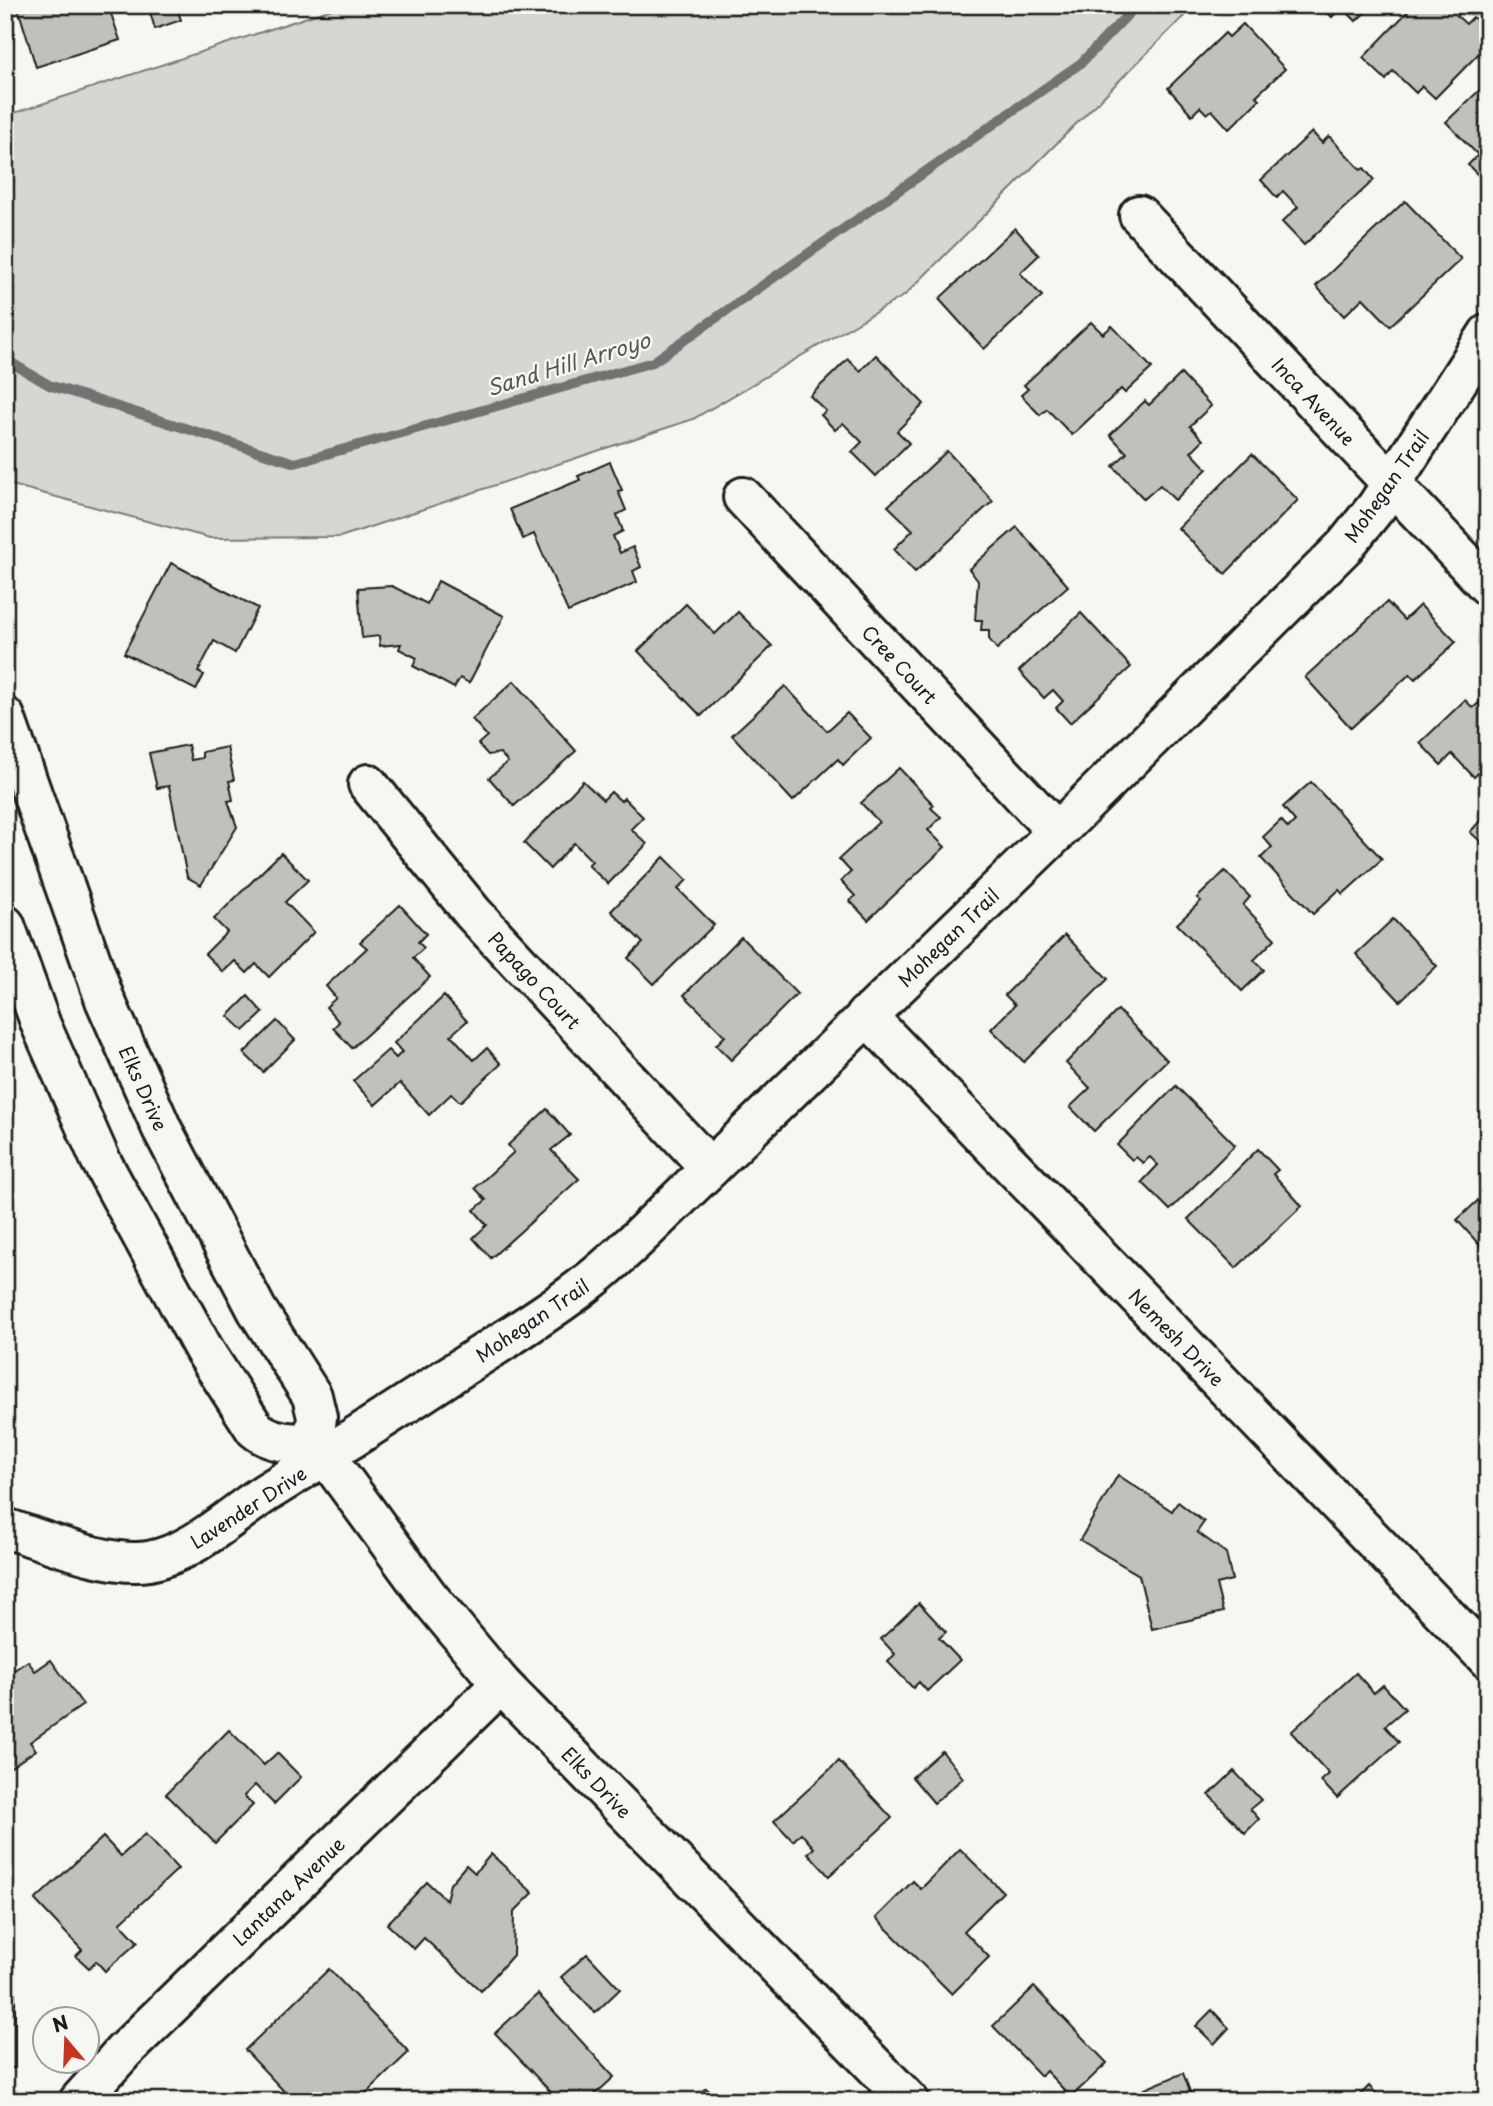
<svg xmlns="http://www.w3.org/2000/svg" width="1493" height="2106" font-family="'Playpen Sans',sans-serif">
  <style>
    .green { fill: #d6d6d2; stroke: #797977; stroke-width: 2 }
    .lines { fill: none; stroke-linecap: round; stroke-linejoin: round }
    .stream { stroke: #727271; stroke-width: 10 }
    .building { fill: #c0c0bd; stroke: #1c1c1c; stroke-width: 2 }
    .minor-casing { stroke: #1c1c1c; stroke-width: 44 }
    .secondary-casing { stroke: #1c1c1c; stroke-width: 44 }
    .minor { stroke: #f6f6f2; stroke-width: 38 }
    .secondary { stroke: #f6f6f2; stroke-width: 38 }
    .labels { text-anchor: middle; dominant-baseline: central; stroke-width: 5; stroke-linejoin: round; paint-order: stroke }
    .street-label { font-size: 19px; fill: #1c1c1c; stroke: #f6f6f2 }
    .water-label { font-size: 21px; font-style: italic; fill: #565654; stroke: #f6f6f2 }
  </style>
  <rect width="100%" height="100%" fill="#f6f6f2"/>
  <filter id="ink" filterUnits="userSpaceOnUse"><feTurbulence type="fractalNoise" baseFrequency=".0143" numOctaves="2"/><feDisplacementMap in="SourceGraphic" scale="14" xChannelSelector="R" yChannelSelector="G"/><feConvolveMatrix kernelMatrix="1 2 1 2 8 2 1 2 1" color-interpolation-filters="sRGB"/></filter>
  <g filter="url(#ink)">
    <path class="green" d="M344,5H1195L905,295L693,419L340,537L210,538L8,484L5,476V116Z"/>
    <g class="lines">
      <path class="stream" d="M5,359L49,385L295,463L653,362L1081,63L1137,5"/>
    </g>
    <g class="building">
      <path d="M17,5H108L120,40L36,67Z"/>
      <path d="M148,5H194L178,11L181,20L155,29Z"/>
      <path d="M1320,5H1373L1356,21L1342,7L1332,17Z"/>
      <path d="M1414,5H1462L1465,8L1457,16L1466,24L1473,17L1488,30V44L1435,98L1422,86L1416,93L1393,71L1386,80L1363,58Z"/>
      <path d="M1243,24L1285,69L1256,96L1260,99L1229,129L1212,110L1207,114L1200,107L1192,115L1168,88L1225,33L1229,37Z"/>
      <path d="M1488,82V185L1468,165L1478,155L1446,122Z"/>
      <path d="M1312,132L1322,143L1329,136L1361,170L1364,168L1374,180L1304,245L1282,222L1298,207L1283,191L1277,198L1261,180Z"/>
      <path d="M1405,201L1461,259L1390,326L1363,298L1344,316L1316,286Z"/>
      <path d="M1015,228L1039,255L1020,273L1042,296L984,349L939,299Z"/>
      <path d="M1091,322L1103,334L1112,326L1152,368L1125,393L1121,389L1072,435L1047,409L1040,415L1021,395L1028,389L1024,385Z"/>
      <path d="M876,355L924,404L897,431L909,443L876,476L852,452L862,442L843,423L835,430L821,415L826,411L810,396L848,359L860,371Z"/>
      <path d="M1181,374L1211,406L1190,426L1203,440L1191,452L1207,469L1175,500L1160,485L1144,499L1113,466L1127,453L1110,435L1145,401L1149,405Z"/>
      <path d="M947,451L993,501L915,572L894,549L913,530L888,506Z"/>
      <path d="M1252,454L1298,500L1225,574L1178,528Z"/>
      <path d="M610,462L622,490L618,491L626,510L617,515L623,531L613,536L620,553L633,547L641,567L633,571L637,582L568,612L534,534L523,539L510,509L580,480L578,476Z"/>
      <path d="M1017,527L1068,586L997,649L989,639V630H981L982,620H975L978,581L969,569Z"/>
      <path d="M171,563L258,608L235,653L214,641L198,672L204,675L196,690L124,653Z"/>
      <path d="M438,581L504,616L469,683L460,678L454,688L413,666L417,658L399,649L401,644L380,646L379,636L362,638L358,588L392,586L427,604Z"/>
      <path d="M1387,602L1404,620L1420,605L1456,642L1415,679L1410,674L1351,728L1305,677Z"/>
      <path d="M686,604L715,634L738,612L772,646L701,716L638,651Z"/>
      <path d="M1081,613L1131,667L1070,723L1056,708L1063,701L1053,690L1044,698L1019,671Z"/>
      <path d="M514,681L576,751L514,806L489,778L508,762L500,753L488,755L478,744L487,736L472,719Z"/>
      <path d="M785,686L827,731L847,713L871,738L843,765L838,759L793,801L732,735Z"/>
      <path d="M1465,700L1473,708L1481,701L1488,709V773L1484,768L1474,777L1452,754L1441,765L1420,743Z"/>
      <path d="M188,745L191,760L202,758V752L227,747L234,780L229,781L233,800L228,801L237,827L201,885L187,877L169,786L157,788L149,753Z"/>
      <path d="M899,768L934,805L931,808L941,817L928,830L945,847L868,920L850,901L855,896L841,881L851,872L839,859L879,822L861,803Z"/>
      <path d="M583,781L603,800L611,792L621,801L624,798L643,817L631,829L647,844L608,884L588,865L592,861L574,843L550,869L524,843Z"/>
      <path d="M1311,782L1382,859L1343,894L1339,890L1313,914L1261,858L1272,847L1263,837L1281,820L1288,828L1295,821L1283,807Z"/>
      <path d="M1488,812V848L1470,832Z"/>
      <path d="M281,853L308,880L285,902L314,932L269,977L256,964L247,973L235,961L223,972L205,954L227,932L214,919Z"/>
      <path d="M664,857L687,880L678,889L714,925L654,984L628,958L643,943L611,911Z"/>
      <path d="M1225,871L1250,897L1243,905L1275,939L1254,960L1264,970L1242,991L1177,924L1201,901L1197,898Z"/>
      <path d="M400,905L426,934L418,942L424,948L413,958L430,977L352,1048L333,1028L339,1022L326,1007L336,998L326,986L367,948L360,942Z"/>
      <path d="M1393,919L1437,966L1400,1001L1356,954Z"/>
      <path d="M1065,935L1108,979L1024,1062L991,1029L1015,1005L1005,995Z"/>
      <path d="M741,937L797,994L731,1060L716,1045L725,1036L684,995Z"/>
      <path d="M248,996L263,1013L244,1031L228,1016Z"/>
      <path d="M444,996L467,1021L451,1035L474,1060L487,1048L501,1064L460,1102L451,1094L429,1115L400,1083L375,1105L353,1081L388,1050L396,1058L402,1052L394,1043Z"/>
      <path d="M1118,1010L1167,1060L1094,1131L1070,1107L1090,1088L1066,1063Z"/>
      <path d="M277,1021L295,1040L263,1072L244,1053Z"/>
      <path d="M1488,1057V1073L1480,1065Z"/>
      <path d="M1176,1086L1235,1145L1170,1210L1142,1182L1158,1165L1150,1157L1143,1163L1136,1157L1132,1160L1117,1145Z"/>
      <path d="M547,1109L570,1135L551,1150L579,1179L491,1258L473,1238L487,1225L474,1210L486,1200L475,1188L514,1152L508,1145Z"/>
      <path d="M1258,1149L1278,1170L1273,1174L1302,1206L1236,1268L1188,1219Z"/>
      <path d="M1488,1191V1248L1485,1251L1457,1220Z"/>
      <path d="M1118,1475L1172,1511L1178,1502L1204,1522L1197,1532L1226,1553L1232,1580L1216,1584L1223,1612L1152,1629L1139,1575L1080,1540Z"/>
      <path d="M919,1603L946,1632L939,1638L960,1660L927,1691L919,1682L913,1688L888,1662L895,1654L881,1639Z"/>
      <path d="M51,1660L83,1705L30,1742L36,1750L5,1771V1690L14,1684L8,1674L28,1661L35,1671Z"/>
      <path d="M1356,1673L1374,1693L1383,1685L1405,1709L1385,1726L1399,1742L1337,1798L1321,1781L1329,1774L1291,1732Z"/>
      <path d="M229,1730L264,1765L277,1753L301,1777L274,1804L255,1785L244,1796L253,1805L215,1843L166,1794Z"/>
      <path d="M942,1751L963,1778L934,1803L912,1777Z"/>
      <path d="M839,1761L892,1818L829,1876L808,1853L814,1848L801,1833L793,1841L774,1821Z"/>
      <path d="M1234,1771L1261,1800L1250,1809L1259,1819L1245,1833L1209,1795Z"/>
      <path d="M145,1834L178,1869L120,1923L138,1942L105,1971L96,1961L89,1968L76,1956L82,1950L35,1900L103,1837L121,1856Z"/>
      <path d="M960,1849L1003,1892L964,1931L989,1957L952,1994L876,1918L913,1881L921,1889Z"/>
      <path d="M491,1854L533,1893L514,1912L513,1955L481,1991L424,1938L414,1949L387,1924L427,1882L446,1900L450,1884L466,1865L475,1873Z"/>
      <path d="M587,1954L620,1989L595,2013L561,1977Z"/>
      <path d="M329,1969L409,2052L358,2101H293L245,2050Z"/>
      <rect x="5" y="1984" width="10" height="84"/>
      <path d="M1034,1987L1107,2063L1071,2097L1046,2071L1041,2076L993,2026Z"/>
      <path d="M538,1994L614,2077L588,2101H559L495,2033Z"/>
      <path d="M1212,2010L1229,2028L1214,2044L1196,2026Z"/>
      <path d="M1183,2073L1192,2097L1196,2101H1144L1140,2091Z"/>
      <path d="M1369,2086L1383,2101H1354Z"/>
      <path d="M706,2088L719,2101H693Z"/>
    </g>
    <g class="lines">
      <defs>
        <g id="minor">
          <path d="M1139,215L1488,586"/>
          <path d="M743,497L1057,832"/>
          <path d="M368,784L473,913L710,1168"/>
          <path d="M866,1015L1488,1659"/>
          <path d="M5,1528C44,1540 109,1568 149,1561C195,1552 228,1517 267,1492C333,1451 399,1409 464,1366C505,1339 548,1314 587,1283C604,1270 619,1256 635,1241L1057,832L1345,546L1377,506L1488,334"/>
          <path d="M79,2101L124,2051L501,1684"/>
        </g>
        <g id="secondary">
          <path d="M5,717L105,1000L162,1129L257,1310L312,1396L317,1417L314,1440"/>
          <path d="M5,925L41,1025L100,1159L204,1350L255,1429C272,1443 292,1445 314,1440"/>
          <path d="M314,1440L428,1596L501,1684L909,2101"/>
        </g>
      </defs>
      <use href="#minor" class="minor-casing"/>
      <use href="#secondary" class="secondary-casing"/>
      <use href="#minor" class="minor"/>
      <use href="#secondary" class="secondary"/>
    </g>
  </g>
  <g class="labels">
    <g class="street-label">
      <text transform="translate(1314 401) rotate(47)">Inca Avenue</text>
      <text transform="translate(1386 486) rotate(-55)">Mohegan Trail</text>
      <text transform="translate(900 664) rotate(47)">Cree Court</text>
      <text transform="translate(948 937) rotate(-44)">Mohegan Trail</text>
      <text transform="translate(535 980) rotate(47)">Papago Court</text>
      <text transform="translate(144 1088) rotate(66)">Elks Drive</text>
      <text transform="translate(532 1320) rotate(-34)">Mohegan Trail</text>
      <text transform="translate(1177 1337) rotate(46)">Nemesh Drive</text>
      <text transform="translate(248 1507) rotate(-33)">Lavender Drive</text>
      <text transform="translate(597 1782) rotate(46)">Elks Drive</text>
      <text transform="translate(288 1891) rotate(-44)">Lantana Avenue</text>
    </g>
    <g class="water-label">
      <text transform="translate(568 363) rotate(-17)">Sand Hill Arroyo</text>
    </g>
  </g>
  <rect width="1493" height="2106" fill="none" stroke="#f6f6f2" stroke-width="28"/>
  <rect x="14" y="14" width="1465" height="2078" fill="none" stroke="#1c1c1c" stroke-width="2.5" filter="url(#ink)"/>
  <g transform="translate(66 2040) rotate(341)"><circle r="33" fill="#f6f6f2" stroke="#9f9f9c" stroke-width="2"/>
  <path d="M0-5L12 26L0 18L-12 26Z" fill="#c8321e"/>
  <text y="-10" font-size="19" font-weight="bold" text-anchor="middle" fill="#1c1c1c">N</text>
  </g>
</svg>
